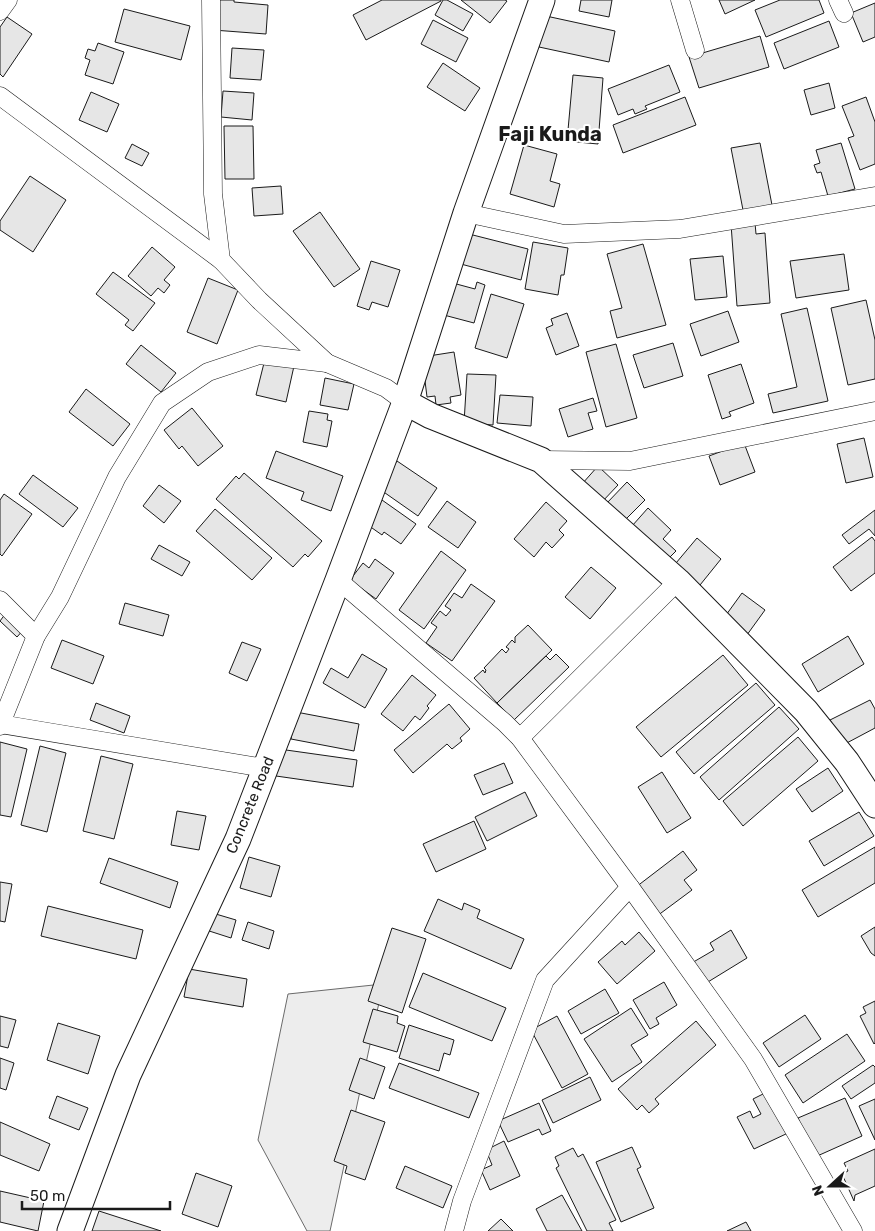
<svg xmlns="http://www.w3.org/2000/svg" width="875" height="1231" font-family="Rubik,sans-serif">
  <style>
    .built { fill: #ededed; stroke: #6a6a6a }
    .building { fill: #e6e6e6; stroke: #1a1a1a }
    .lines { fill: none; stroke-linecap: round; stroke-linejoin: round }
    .street-casing { stroke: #1a1a1a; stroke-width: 19 }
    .secondary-casing { stroke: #1a1a1a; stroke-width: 27 }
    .street { stroke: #fff; stroke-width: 18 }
    .secondary { stroke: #fff; stroke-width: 25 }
    .labels { text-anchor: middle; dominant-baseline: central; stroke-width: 4; stroke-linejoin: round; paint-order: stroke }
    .street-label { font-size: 15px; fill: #1a1a1a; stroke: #fff }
    .district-label { font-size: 20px; font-weight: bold; fill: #1a1a1a; stroke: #fff }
  </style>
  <rect width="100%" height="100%" fill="#fff"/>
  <path class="built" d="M383,984L330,1231H307L258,1140L288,994Z"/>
  <g class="building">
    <path d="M215,0H234V2L268,5L266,34L213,30Z"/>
    <path d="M382,0H441V1L366,40L353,15Z"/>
    <path d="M443,0H447L473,14L463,31L435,15Z"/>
    <path d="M461,0H505L507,1L490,23Z"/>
    <path d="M581,0H612L609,17L579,11Z"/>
    <path d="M719,0H755L725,14Z"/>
    <path d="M780,0H819L824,13L766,37L755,10Z"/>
    <path d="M875,3V37L863,42L851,13Z"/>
    <path d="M124,9L190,26L181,60L115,42Z"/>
    <path d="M546,16L615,31L609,62L539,47Z"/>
    <path d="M7,17L32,34L3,77L0,74V27Z"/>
    <path d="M433,20L468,38L456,62L421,44Z"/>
    <path d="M829,21L839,47L784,69L774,43Z"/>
    <path d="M760,36L769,67L699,88L689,57Z"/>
    <path d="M98,43L124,52L113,84L85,75L90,60L85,58L88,49L95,51Z"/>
    <path d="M232,48L264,50L261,80L230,78Z"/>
    <path d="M443,63L480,88L465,111L427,87Z"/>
    <path d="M669,65L680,92L645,106L647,109L635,114L633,109L618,115L608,89Z"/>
    <path d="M573,75L603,78L598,144L567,141Z"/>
    <path d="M829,83L835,108L811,115L804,90Z"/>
    <path d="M223,91L254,93L252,120L221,117Z"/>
    <path d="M91,92L119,104L107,132L79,120Z"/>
    <path d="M685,97L696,125L623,153L613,125Z"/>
    <path d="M866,97L875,122V164L860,170L848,138L854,136L842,106Z"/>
    <path d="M224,126H253L254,179H225Z"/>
    <path d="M760,143L772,205L743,210L731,148Z"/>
    <path d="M841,143L855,189L828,196L821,172L817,173L814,165L820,163L816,150Z"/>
    <path d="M132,144L149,153L142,166L125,158Z"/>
    <path d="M524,145L557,154L550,181L560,184L554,207L510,194Z"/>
    <path d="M30,176L66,200L33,252L0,230V221Z"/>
    <path d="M281,186L283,214L254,216L252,188Z"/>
    <path d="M320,212L360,269L334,287L293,231Z"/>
    <path d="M755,223L756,234L765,233L770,303L737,306L731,224Z"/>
    <path d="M465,233L528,249L521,280L457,263Z"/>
    <path d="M533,242L568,248L564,275H561L558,295L525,289Z"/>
    <path d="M643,244L666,325L617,338L610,311L622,308L607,254Z"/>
    <path d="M152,247L175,267L164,280L170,285L164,293L158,288L151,296L128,276Z"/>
    <path d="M844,254L849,290L796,298L790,261Z"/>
    <path d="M723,256L727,297L695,300L690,259Z"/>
    <path d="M371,261L400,270L388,307L372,302L369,310L357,306Z"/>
    <path d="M113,272L155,303L133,331L125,325L129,320L96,294Z"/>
    <path d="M208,278L238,290L217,344L187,332Z"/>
    <path d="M449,282L475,289L477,282L485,285L474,323L440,314Z"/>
    <path d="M491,294L524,304L507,358L475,348Z"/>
    <path d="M866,300L875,340V379L848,385L831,308Z"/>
    <path d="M807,308L828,401L773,413L768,394L797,387L781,314Z"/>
    <path d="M728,311L739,342L701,356L690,324Z"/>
    <path d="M567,313L579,346L556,355L546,328L553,325L551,319Z"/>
    <path d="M673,343L683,376L644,388L633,355Z"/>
    <path d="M616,344L637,418L606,427L586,352Z"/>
    <path d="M141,345L176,373L161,392L126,364Z"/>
    <path d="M454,352L461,395L450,397L451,403L436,405L435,396L427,397L422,357Z"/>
    <path d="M265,359L294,366L286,402L256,395Z"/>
    <path d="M741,364L754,403L729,412L731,416L722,419L708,375Z"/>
    <path d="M467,374L496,375L493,425L464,423Z"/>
    <path d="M325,378L354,384L348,410L320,405Z"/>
    <path d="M86,389L130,424L113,446L69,412Z"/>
    <path d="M500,395L533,397L531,426L497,423Z"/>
    <path d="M593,398L597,411L588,413L593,429L568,437L559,409Z"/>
    <path d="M192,408L223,446L198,466L182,446L179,449L164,430Z"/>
    <path d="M309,411L328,414L327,420L332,421L327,447L303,442Z"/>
    <path d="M864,438L873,477L846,483L837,444Z"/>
    <path d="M744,443L755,472L720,485L709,456Z"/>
    <path d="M276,451L343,476L331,511L301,500L304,492L266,478Z"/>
    <path d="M397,461L437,488L418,516L378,488Z"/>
    <path d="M598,466L618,485L601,503L582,484Z"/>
    <path d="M244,473L322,541L308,557L305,554L293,567L216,499L236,476L239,479Z"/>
    <path d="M33,475L78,508L63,527L19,494Z"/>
    <path d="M627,482L645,500L624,521L606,504Z"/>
    <path d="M159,485L181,501L164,523L143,506Z"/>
    <path d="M4,494L32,514L2,556L0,554V500Z"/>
    <path d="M382,500L416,524L401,544L384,532L382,535L365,523Z"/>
    <path d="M447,501L476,522L458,548L428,527Z"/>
    <path d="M546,502L567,521L559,530L564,535L552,548L546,542L534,557L514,539Z"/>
    <path d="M648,508L671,530L663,539L676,551L668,559L632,526Z"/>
    <path d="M215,509L272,558L252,580L196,531Z"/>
    <path d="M875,510V536L869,529L849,544L842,535Z"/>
    <path d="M872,537L875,541V573L851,591L833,567Z"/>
    <path d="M697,538L721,559L696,590L671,569Z"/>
    <path d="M159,545L190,562L182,576L151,559Z"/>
    <path d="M441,551L466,570L424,629L399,610Z"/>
    <path d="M375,559L394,573L376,599L350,580L363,563L369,568Z"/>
    <path d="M591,567L616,588L590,619L565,597Z"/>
    <path d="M471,584L495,601L452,661L426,643L437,627L431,623L440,611L446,616L451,610L445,606L454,593L462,598Z"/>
    <path d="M742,593L765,610L744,639L721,622Z"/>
    <path d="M125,603L169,615L163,636L119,624Z"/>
    <path d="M6,613L24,629L17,637L0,621Z"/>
    <path d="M528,625L552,650L497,703L474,678L483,670L485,673L486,670L484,668L502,649L506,653L509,649L506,647L512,640L515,643V637Z"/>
    <path d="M848,636L864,664L818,692L802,664Z"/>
    <path d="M62,640L104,656L93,684L51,668Z"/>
    <path d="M242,642L261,649L247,681L229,673Z"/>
    <path d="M362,654L387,669L365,708L323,683L331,668L348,678Z"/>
    <path d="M556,654L569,667L514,720L497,703L546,656L550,660Z"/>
    <path d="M723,655L748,685L661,757L636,727Z"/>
    <path d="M412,675L436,695L427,706L429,708L420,720L415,716L403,731L381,714Z"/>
    <path d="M756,683L775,705L694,774L676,752Z"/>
    <path d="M870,700L875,709V728L843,745L830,720Z"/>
    <path d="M96,703L130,716L124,733L90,720Z"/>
    <path d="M449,704L470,729L460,738L462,741L452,749L447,744L413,773L394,750Z"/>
    <path d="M779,707L799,729L719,800L700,777Z"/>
    <path d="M296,712L359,724L354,751L291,739Z"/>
    <path d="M798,737L818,761L743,826L723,801Z"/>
    <path d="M0,742L27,749L11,817L0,815Z"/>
    <path d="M40,746L66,753L47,832L21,825Z"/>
    <path d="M279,749L357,760L353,787L276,776Z"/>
    <path d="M101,756L133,764L114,839L83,831Z"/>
    <path d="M504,763L513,783L483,795L474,775Z"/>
    <path d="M828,768L843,791L812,812L796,789Z"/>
    <path d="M662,772L691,818L667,833L638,787Z"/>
    <path d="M525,792L537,816L487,841L475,817Z"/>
    <path d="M177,811L206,816L199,850L171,845Z"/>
    <path d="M859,812L874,836L824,866L809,841Z"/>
    <path d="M474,821L486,849L436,872L423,844Z"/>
    <path d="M875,847V883L818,917L802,890Z"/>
    <path d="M683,851L697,870L684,880L692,890L657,916L636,887Z"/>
    <path d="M249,857L280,866L271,897L240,888Z"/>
    <path d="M109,858L178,882L170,908L100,883Z"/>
    <path d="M0,882L12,884L5,922L0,921Z"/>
    <path d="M438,899L462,910L464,903L480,910L477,918L524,939L511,969L424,931Z"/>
    <path d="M48,906L143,930L136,959L41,936Z"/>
    <path d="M209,912L236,920L231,938L203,929Z"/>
    <path d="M248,922L274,931L269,949L242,940Z"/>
    <path d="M875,927V956L871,953L861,936Z"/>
    <path d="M392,928L426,939L402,1013L368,1001Z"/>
    <path d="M731,930L747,958L703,985L690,964L714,950L710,943Z"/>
    <path d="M639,932L655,951L617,984L598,962L622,941L625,945Z"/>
    <path d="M189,969L247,979L243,1007L184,997Z"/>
    <path d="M423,973L506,1008L492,1041L409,1007Z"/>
    <path d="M664,982L677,1005L656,1018L659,1024L650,1029L633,1000Z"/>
    <path d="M605,989L619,1013L581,1034L568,1011Z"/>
    <path d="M875,1001V1043L874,1044L860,1016L866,1013L863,1007Z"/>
    <path d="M631,1008L648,1035L631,1045L642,1062L612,1082L584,1039Z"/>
    <path d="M373,1009L398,1016L397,1023L405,1026L397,1052L363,1042Z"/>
    <path d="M805,1015L821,1039L779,1067L763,1043Z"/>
    <path d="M0,1016L16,1020L8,1048L0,1046Z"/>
    <path d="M557,1016L588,1074L562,1088L531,1030Z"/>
    <path d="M696,1021L716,1045L655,1099L659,1104L649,1113L642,1105L637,1110L618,1089Z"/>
    <path d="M58,1023L100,1036L88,1074L47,1060Z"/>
    <path d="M409,1025L454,1040L450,1055L444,1053L439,1071L399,1058Z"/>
    <path d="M847,1034L865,1061L803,1103L785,1075Z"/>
    <path d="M0,1058L14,1063L6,1090L0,1088Z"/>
    <path d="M360,1058L385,1067L374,1099L349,1090Z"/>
    <path d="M399,1063L479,1093L469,1118L389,1088Z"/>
    <path d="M873,1065L875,1067V1083L851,1099L842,1086Z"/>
    <path d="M590,1077L601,1100L553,1123L542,1100Z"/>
    <path d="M767,1092L788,1133L754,1149L737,1117L750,1111L753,1118L761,1114L753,1099Z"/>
    <path d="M57,1096L88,1108L79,1130L49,1118Z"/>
    <path d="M845,1098L862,1136L815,1157L798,1118Z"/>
    <path d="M875,1099V1140L859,1106Z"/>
    <path d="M539,1103L551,1131L542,1135L539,1129L508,1142L498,1121Z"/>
    <path d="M351,1110L385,1122L365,1180L345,1173L347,1166L334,1161Z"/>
    <path d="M0,1122L50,1144L39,1171L0,1155Z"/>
    <path d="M504,1141L520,1176L490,1190L481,1170L492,1165L486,1150Z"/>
    <path d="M632,1147L641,1167L637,1169L654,1208L621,1222L596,1162Z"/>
    <path d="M573,1148L578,1157L583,1154L616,1220L609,1223L613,1231H587L556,1168L559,1166L555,1157Z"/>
    <path d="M875,1149V1186L855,1195L854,1201L842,1174L848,1171L844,1163Z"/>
    <path d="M405,1166L452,1186L443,1208L396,1188Z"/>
    <path d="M196,1173L232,1186L218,1227L182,1214Z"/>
    <path d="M0,1191L44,1201L38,1231L0,1222Z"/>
    <path d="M562,1195L582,1231H547L536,1209Z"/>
    <path d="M99,1211L161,1231H92Z"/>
    <path d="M501,1219L513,1231H488Z"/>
    <path d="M746,1222L751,1231H727Z"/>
  </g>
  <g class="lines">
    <defs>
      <g id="street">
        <path d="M211,0L213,194L221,260L259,300L327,363L386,388L405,402"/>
        <path d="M680,0L695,50"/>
        <path d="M838,0L844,13"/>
        <path d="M0,11L8,0"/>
        <path d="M0,96L221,260"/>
        <path d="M466,213L564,234L680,229L875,196"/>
        <path d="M541,460L630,461L875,411"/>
        <path d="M338,580L505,723L520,738L630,887L753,1059L853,1231"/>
        <path d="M0,600L36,636"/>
        <path d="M0,724L265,768"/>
        <path d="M0,726L36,636L60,597L117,477L162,403L208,372L259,355L327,363"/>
        <path d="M520,738L678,581"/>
        <path d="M454,1231L462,1201L545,980L630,887"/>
      </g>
      <g id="secondary">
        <path d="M405,402L431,416L541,460L678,581L806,711L847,762L875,805"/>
        <path d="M70,1231L128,1075L238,839L338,580L405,402L466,213L542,0"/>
      </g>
    </defs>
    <use href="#street" class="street-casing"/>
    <use href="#secondary" class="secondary-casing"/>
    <use href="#street" class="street"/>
    <use href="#secondary" class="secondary"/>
  </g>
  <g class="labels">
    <g class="street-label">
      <text transform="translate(250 805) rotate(-68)">Concrete Road</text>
    </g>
    <g class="district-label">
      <text x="550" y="134">Faji Kunda</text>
    </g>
  </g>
  <g transform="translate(830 1186) rotate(249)" stroke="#ffffff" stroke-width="4" paint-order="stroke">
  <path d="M0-4L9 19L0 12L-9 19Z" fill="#1a1a1a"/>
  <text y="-8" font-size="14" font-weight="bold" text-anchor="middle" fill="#1a1a1a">N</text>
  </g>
  <path d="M22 1201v8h148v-8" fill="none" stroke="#1a1a1a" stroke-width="2.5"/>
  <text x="30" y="1201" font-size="15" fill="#1a1a1a" stroke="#ffffff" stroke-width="4" paint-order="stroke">50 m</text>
</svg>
